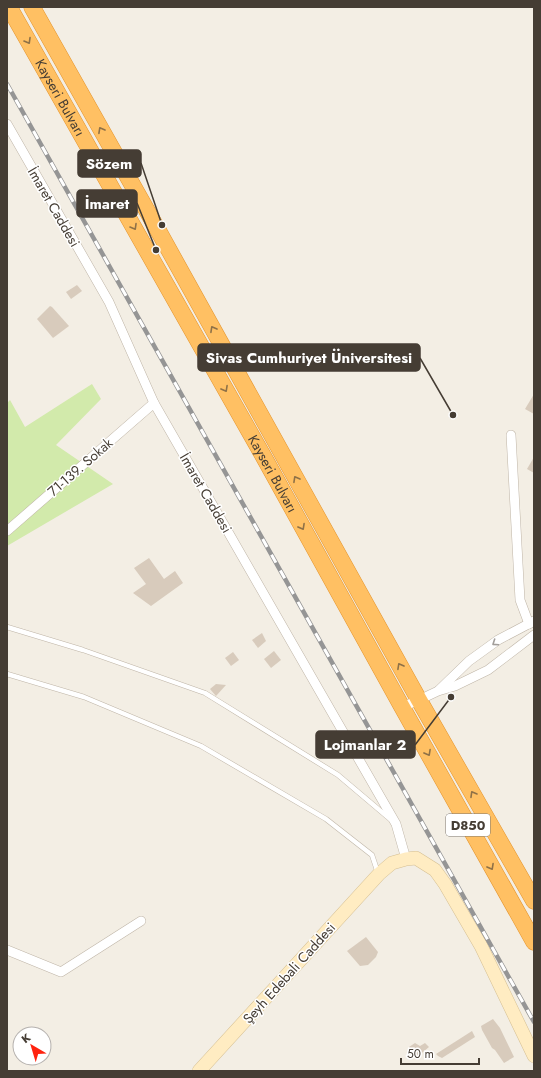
<svg xmlns="http://www.w3.org/2000/svg" width="541" height="1078" font-family="Jost,sans-serif">
  <style>
    .green { fill: #d2eaab }
    .building { fill: #d8cbbc }
    .lines { fill: none; stroke-linecap: round; stroke-linejoin: round }
    .lane-casing { stroke: #bfb5a7; stroke-width: 5.5 }
    .street-casing { stroke: #bfb5a7; stroke-width: 10 }
    .secondary-casing { stroke: #d5bf92; stroke-width: 14 }
    .highway-casing { stroke: #e4942d; stroke-width: 17 }
    .lane { stroke: #fff; stroke-width: 4.5 }
    .street { stroke: #fff; stroke-width: 9 }
    .secondary { stroke: #ffecc2; stroke-width: 13 }
    .highway { stroke: #ffc063; stroke-width: 16 }
    .rail-casing { stroke: #959595; stroke-width: 4.5 }
    .rail { stroke: #fff; stroke-width: 3; stroke-dasharray: 9; stroke-linecap: butt }
    .oneway { stroke: #8f7147 }
    .oneway2 { stroke: #a29e9a }
    .labels { text-anchor: middle; dominant-baseline: central; stroke-width: 3; stroke-linejoin: round; paint-order: stroke }
    .shield { fill: #fff; stroke: #7d7771; stroke-width: 1 }
    .shield-label { font-size: 13px; font-weight: bold; fill: #453d34 }
    .street-label { font-size: 14px; fill: #453d34; stroke: #fff }
    .leader { fill: none; stroke: #453d34; stroke-width: 1.5 }
    .callout-dot { fill: #453d34; stroke: #fff; stroke-width: 1.5 }
    .callout { fill: #453d34; stroke: #453d34; stroke-width: 1.5 }
    .callout-label { font-size: 15px; text-anchor: middle; font-weight: bold; fill: #fff }
  </style>
  <rect width="100%" height="100%" fill="#f3eee4"/>
  <path class="green" d="M92,384L101,399L56,445L113,484L7,546V403L10,400L25,427Z"/>
  <g class="building">
    <path d="M77,285L82,291L71,299L66,292Z"/>
    <path d="M50,306L52,307L69,326L53,338L37,319Z"/>
    <path d="M534,394V414L525,409Z"/>
    <path d="M534,457V473L527,469Z"/>
    <path d="M149,558L164,579L175,571L183,583L151,606L133,593L146,584L134,568Z"/>
    <path d="M262,633L266,641L258,648L252,640Z"/>
    <path d="M274,651L281,660L271,668L264,659Z"/>
    <path d="M233,652L239,660L231,666L225,658Z"/>
    <path d="M216,684L226,685L216,696L210,689Z"/>
    <path d="M366,937L378,952L376,957L368,965L360,966L347,951Z"/>
    <path d="M493,1019L500,1028L514,1057L504,1063L495,1050L492,1048L482,1030L481,1026Z"/>
    <path d="M472,1031L475,1037L442,1058L438,1056L436,1054Z"/>
    <path d="M415,1043L420,1046L425,1043L429,1047L417,1057L409,1047Z"/>
  </g>
  <g class="lines">
    <defs>
      <g id="lane">
        <path d="M7,627L83,650L205,693L338,775L390,819"/>
        <path d="M7,674L84,697L201,746L326,819L372,855L378,873"/>
      </g>
      <g id="street">
        <path d="M7,124L109,302L154,403L396,824L406,859"/>
        <path d="M511,435L520,600L529,624"/>
        <path d="M7,531L154,403"/>
        <path d="M439,690L469,661L498,640L534,621"/>
        <path d="M402,707L419,700L438,691L455,686L488,670L534,635"/>
        <path d="M7,950L61,972L141,921"/>
      </g>
      <path id="secondary" d="M199,1071L379,874L392,863L406,859L416,858L435,870L445,884L481,946L534,1056"/>
      <g id="highway">
        <path id="s1" d="M9,7L266,461L402,707L534,942"/>
        <path d="M32,7L159,232L419,700L534,901"/>
      </g>
    </defs>
    <use href="#lane" class="lane-casing"/>
    <use href="#street" class="street-casing"/>
    <use href="#secondary" class="secondary-casing"/>
    <use href="#highway" class="highway-casing"/>
    <use href="#lane" class="lane"/>
    <use href="#street" class="street"/>
    <use href="#secondary" class="secondary"/>
    <use href="#highway" class="highway"/>
    <defs>
      <path id="rail" d="M7,84L534,1022"/>
    </defs>
    <use href="#rail" class="rail-casing"/>
    <use href="#rail" class="rail"/>
  </g>
  <defs><path id="oneway-chevron" d="M-2-3.5L2.5 0L-2 3.5" fill="none" stroke-width="1.6" stroke-linecap="round" stroke-linejoin="round"/></defs>
  <g class="oneway">
    <use href="#oneway-chevron" transform="translate(28 41) rotate(60)"/>
    <use href="#oneway-chevron" transform="translate(101 130) rotate(-119)"/>
    <use href="#oneway-chevron" transform="translate(134 227) rotate(60)"/>
    <use href="#oneway-chevron" transform="translate(213 329) rotate(-119)"/>
    <use href="#oneway-chevron" transform="translate(225 389) rotate(61)"/>
    <use href="#oneway-chevron" transform="translate(296 479) rotate(-119)"/>
    <use href="#oneway-chevron" transform="translate(302 527) rotate(61)"/>
    <use href="#oneway-chevron" transform="translate(400 666) rotate(-119)"/>
    <use href="#oneway-chevron" transform="translate(428 753) rotate(61)"/>
    <use href="#oneway-chevron" transform="translate(473 794) rotate(-120)"/>
    <use href="#oneway-chevron" transform="translate(491 867) rotate(61)"/>
  </g>
  <use class="oneway2" href="#oneway-chevron" transform="translate(495 643) rotate(146)"/>
  <g class="labels">
    <rect class="shield" x="446" y="814" width="44" height="22" rx="3"/>
    <g class="shield-label">
      <text x="468" y="825">D850</text>
    </g>
    <g class="street-label">
      <text stroke="none"><textPath href="#s1" startOffset="104">Kayseri Bulvarı</textPath></text>
      <text transform="translate(54 207) rotate(60)">İmaret Caddesi</text>
      <text transform="translate(80 467) rotate(-41)">71-139. Sokak</text>
      <text stroke="none"><textPath href="#s1" startOffset="536">Kayseri Bulvarı</textPath></text>
      <text transform="translate(206 493) rotate(60)">İmaret Caddesi</text>
      <text transform="translate(289 973) rotate(-48)">Şeyh Edebali Caddesi</text>
    </g>
  </g>
  <path class="leader" d="M162 225L141 163M156 250L137 203M453 415L420 358M451 697L415 745"/>
  <g class="callout-dot">
    <circle cx="162" cy="225" r="4"/>
    <circle cx="156" cy="250" r="4"/>
    <circle cx="453" cy="415" r="4"/>
    <circle cx="451" cy="697" r="4"/>
  </g>
  <g class="callout">
    <rect x="78" y="150" width="63" height="27" rx="4"/>
    <rect x="77" y="190" width="60" height="27" rx="4"/>
    <rect x="198" y="344" width="222" height="27" rx="4"/>
    <rect x="316" y="731" width="99" height="27" rx="4"/>
  </g>
  <g class="callout-label">
    <text x="109" y="169">Sözem</text>
    <text x="107" y="209">İmaret</text>
    <text x="309" y="363">Sivas Cumhuriyet Üniversitesi</text>
    <text x="365" y="750">Lojmanlar 2</text>
  </g>
  <rect width="541" height="1078" fill="none" stroke="#453d34" stroke-width="16"/>
  <g transform="translate(32 1046) rotate(322)"><circle r="19" fill="#ffffff" stroke="#b5b1ae"/>
  <path d="M0-3L7 15L0 10L-7 15Z" fill="#ff230f"/>
  <text y="-6" font-size="11" font-weight="bold" text-anchor="middle" fill="#453d34">K</text>
  </g>
  <path d="M401 1058v6h78v-6" fill="none" stroke="#453d34" stroke-width="2"/>
  <text x="407" y="1058" font-size="12" fill="#453d34" stroke="#ffffff" stroke-width="3" paint-order="stroke">50 m</text>
</svg>
